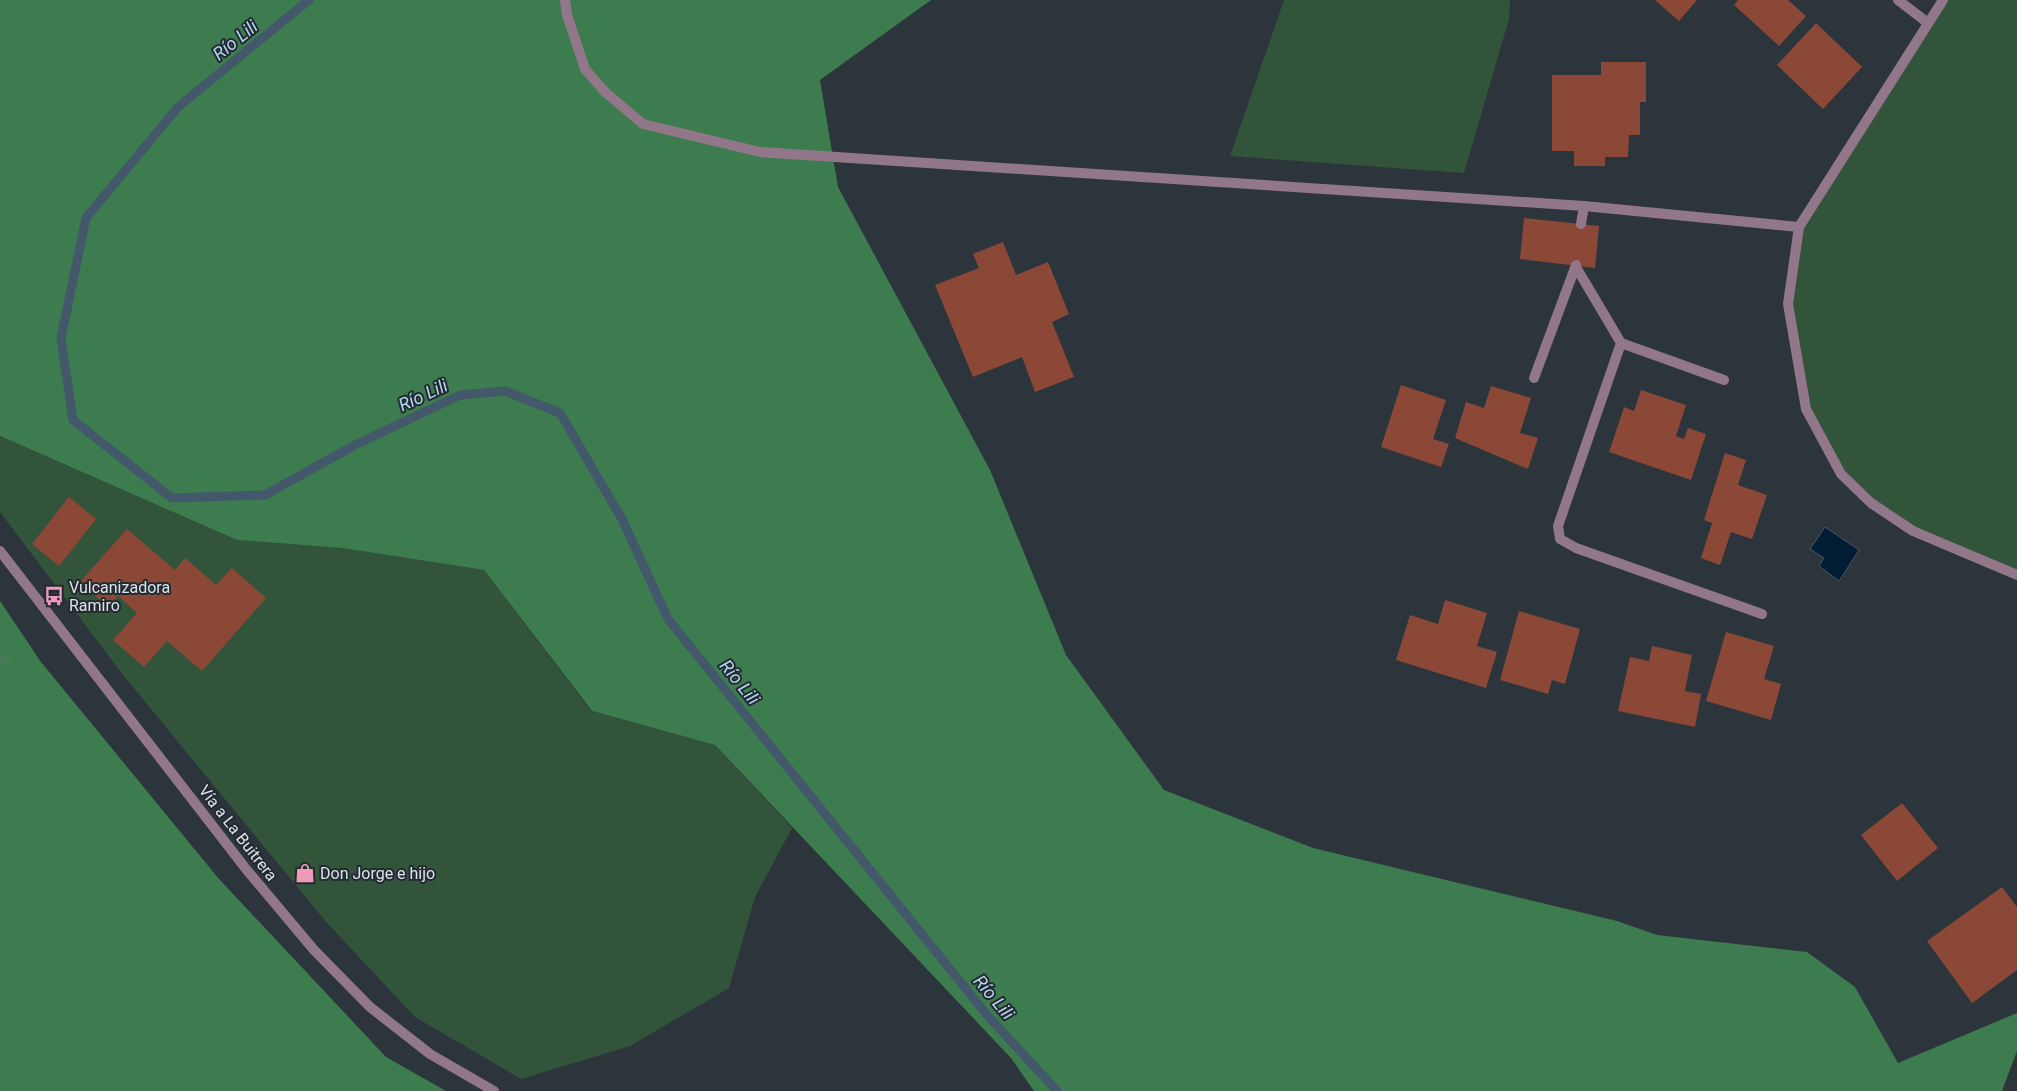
<svg xmlns="http://www.w3.org/2000/svg" width="2017" height="1091" font-family="Roboto,sans-serif">
  <style>
    .green { fill: #32543a }
    .forest { fill: #3d7c4f }
    .water { fill: #001d34; stroke: #43586a }
    .lines { fill: none; stroke-linecap: round; stroke-linejoin: round }
    .stream { stroke: #43586a; stroke-width: 9 }
    .building { fill: #8c4837 }
    .path { stroke: #656c73; stroke-width: 3; stroke-dasharray: 2.5 2.5; stroke-linecap: butt }
    .service { stroke: #92778a; stroke-width: 10 }
    .minor { stroke: #92778a; stroke-width: 10 }
    .tertiary { stroke: #92778a; stroke-width: 10 }
    .labels { text-anchor: middle; dominant-baseline: central; stroke-width: 4; stroke-linejoin: round; paint-order: stroke }
    .poi-label { font-size: 16px; fill: #dee3e8; stroke: #232b32; text-anchor: start }
    .street-label { font-size: 16px; fill: #dee3e8; stroke: #232b32 }
    .water-label { font-size: 18px; font-style: italic; fill: #b7d6f2; stroke: #232b32 }
  </style>
  <rect width="100%" height="100%" fill="#2d353c"/>
  <g class="green">
    <path d="M1284,0H1510L1509,19L1464,173L1230,156Z"/>
    <path d="M1943,0H2017V575L1913,531L1841,474L1806,409L1788,304L1799,227Z"/>
    <path d="M0,436L237,540L342,548L484,570L591,711L715,745L792,828L755,897L729,988L630,1046L521,1079L415,1017L327,923L123,675L0,512Z"/>
  </g>
  <g class="forest">
    <path d="M0,0H931L820,80L838,187L990,470L1066,655L1164,790L1313,848L1617,921L1657,935L1807,952L1855,987L1898,1063L2017,1013V1051L2002,1091H1034L1011,1058L715,745L592,711L484,570L342,548L237,540L0,436Z"/>
    <path d="M0,601L41,662L219,879L386,1057L446,1091H0Z"/>
  </g>
  <path class="water" d="M1825,527L1859,550L1839,581L1819,566L1824,558L1810,549Z"/>
  <g class="lines">
    <path class="stream" d="M309,0L178,107L86,218L61,338L73,420L172,498L265,495L355,445L460,395L505,391L560,413L622,519L668,619L987,1015L1057,1091"/>
  </g>
  <g class="building">
    <path d="M1655,0H1697L1679,21Z"/>
    <path d="M1738,0H1788L1806,16L1779,46L1734,5Z"/>
    <path d="M1816,23L1862,67L1823,109L1777,65Z"/>
    <path d="M1601,62H1646V102H1640V135H1629L1628,157H1605V166H1574V151H1552V75H1601Z"/>
    <path d="M1524,218L1599,226L1595,268L1520,259Z"/>
    <path d="M1003,242L1016,275L1048,262L1069,314L1052,322L1074,377L1035,392L1022,357L973,377L935,285L979,268L973,254Z"/>
    <path d="M1401,385L1446,400L1433,439L1449,444L1441,467L1381,447Z"/>
    <path d="M1491,386L1531,398L1520,433L1538,438L1528,469L1455,438L1466,402L1484,408Z"/>
    <path d="M1641,390L1686,405L1676,436L1684,439L1688,428L1706,434L1691,480L1609,452L1624,407L1634,411Z"/>
    <path d="M1725,453L1746,460L1738,485L1767,495L1752,539L1731,532L1720,565L1701,558L1712,523L1704,520Z"/>
    <path d="M69,497L96,519L59,566L32,544Z"/>
    <path d="M127,529L175,570L185,558L216,585L232,568L266,598L202,671L167,641L144,667L113,640L137,613L118,596L108,607L80,582Z"/>
    <path d="M1445,600L1487,613L1477,646L1497,652L1486,688L1396,660L1410,615L1438,624Z"/>
    <path d="M1519,611L1580,629L1565,684L1552,680L1548,694L1500,680Z"/>
    <path d="M1726,632L1774,646L1764,679L1781,684L1771,720L1706,701Z"/>
    <path d="M1652,646L1692,655L1685,691L1701,694L1695,727L1618,711L1630,657L1649,661Z"/>
    <path d="M1902,803L1938,848L1897,881L1861,835Z"/>
    <path d="M2002,887L2017,907V970L1972,1003L1927,941Z"/>
  </g>
  <g class="lines">
    <path class="path" d="M0,658L10,663"/>
    <g class="service">
      <path d="M1581,224L1584,206"/>
      <path d="M1576,267L1621,343L1558,526L1560,539L1576,548L1762,614"/>
      <path d="M1621,343L1724,380"/>
      <path d="M1534,378L1576,265"/>
    </g>
    <g class="minor">
      <path d="M565,0L567,15L585,69L605,92L643,124L760,152L1584,206L1799,227"/>
      <path d="M1898,0L1928,23"/>
      <path d="M1943,0L1799,227L1788,304L1806,409L1841,474L1871,503L1913,531L2017,575"/>
    </g>
    <path class="tertiary" d="M0,551L246,869L314,950L370,1007L430,1054L494,1091"/>
  </g>
  <defs>
    <symbol id="bus-bare" viewBox="-9 -9 18 18"><path d="M-5-6H5V4H4V6H2V4H-2V6H-4V4H-5ZM-3.5-4V0h7V-4ZM-3.5 1.2v1.5H-2V1.2ZM2 1.2v1.5H3.5V1.2Z" fill="#ef9ab8" stroke="#232b32" stroke-width="2.5" paint-order="stroke"/></symbol>
    <symbol id="shop-bare" viewBox="-9 -9 18 18"><path d="M-5-2.5h2.3a2.7 3.5 0 0 1 5.4 0H5L5.5 6h-11ZM-1.5-2.5h3a1.5 2.3 0 0 0-3 0Z" fill="#ef9ab8" stroke="#232b32" stroke-width="2.5" paint-order="stroke"/></symbol>
  </defs>
  <g fill-rule="evenodd">
    <use href="#bus-bare" x="40" y="582" width="28" height="28"/>
    <use href="#shop-bare" x="291" y="859" width="28" height="28"/>
  </g>
  <g class="labels">
    <g class="poi-label">
      <text x="69" y="587">Vulcanizadora<tspan x="69" dy="18">Ramiro</tspan></text>
      <text x="320" y="873">Don Jorge e hijo</text>
    </g>
    <g class="street-label">
      <text transform="translate(238 833) rotate(52)">Vía a La Buitrera</text>
    </g>
    <g class="water-label">
      <text transform="translate(235 40) rotate(-39)">Río Lili</text>
      <text transform="translate(423 395) rotate(-25)">Río Lili</text>
      <text transform="translate(740 682) rotate(51)">Río Lili</text>
      <text transform="translate(994 997) rotate(50)">Río Lili</text>
    </g>
  </g>
</svg>
